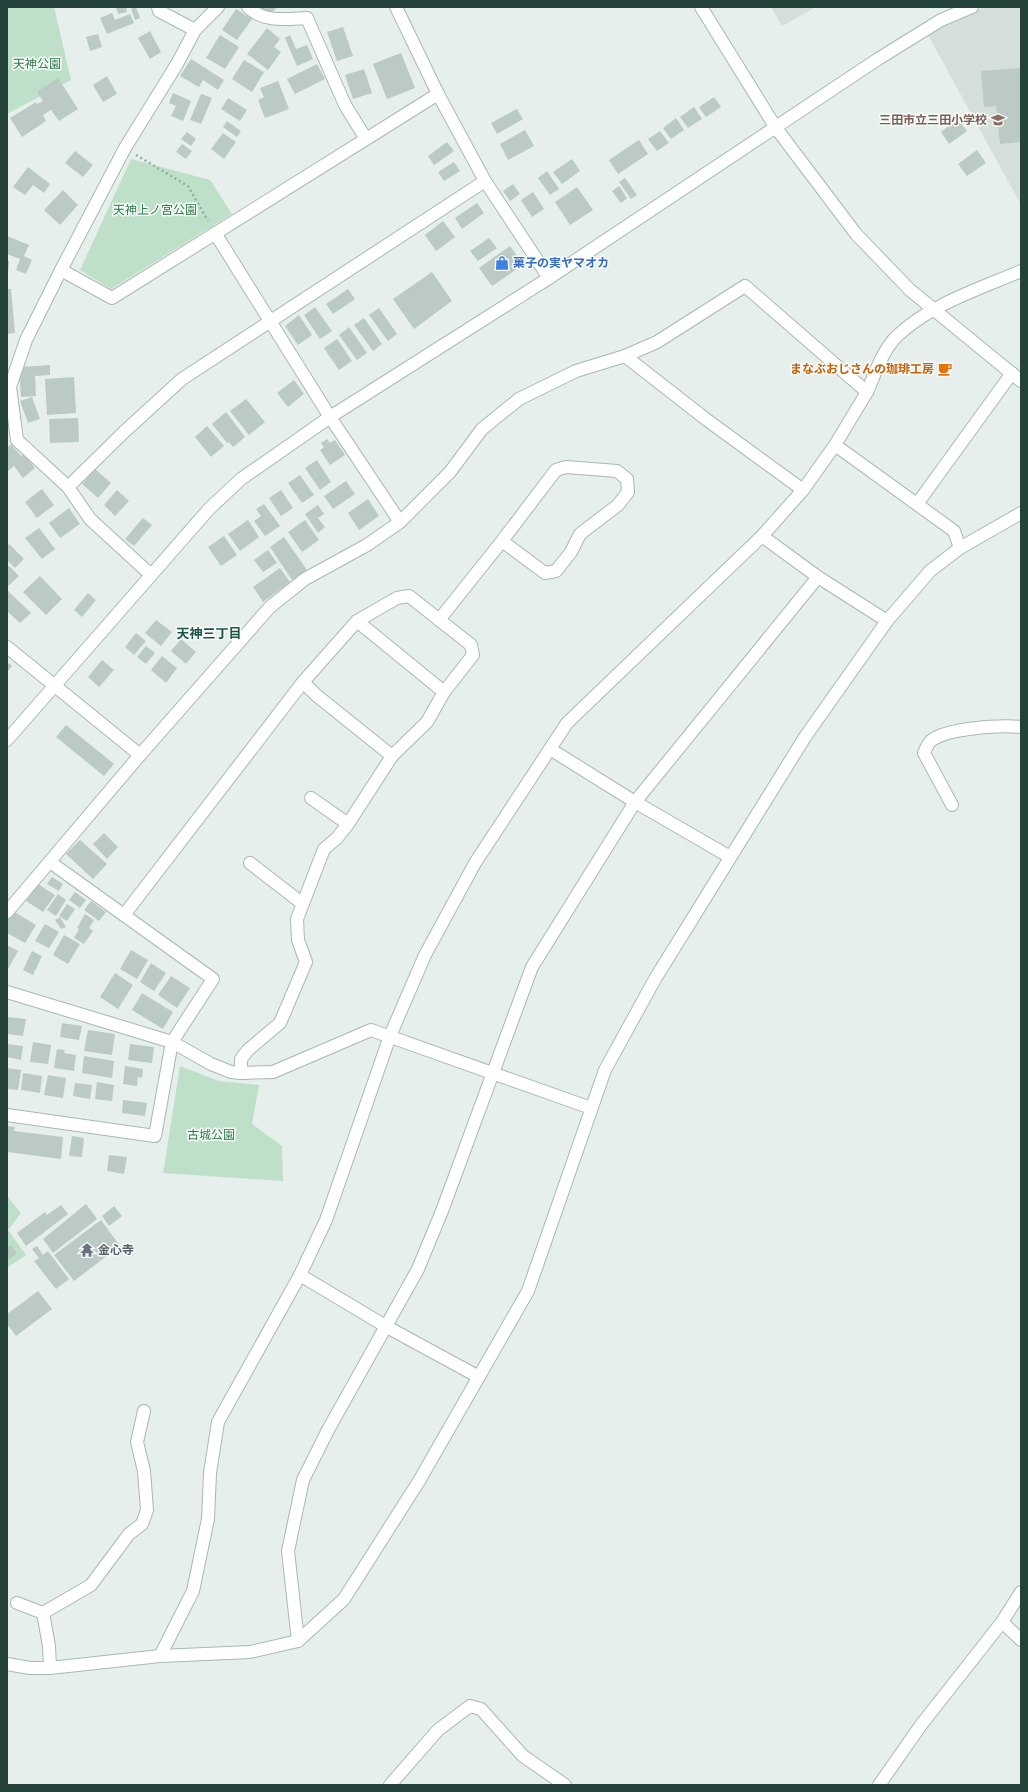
<svg xmlns="http://www.w3.org/2000/svg" width="1028" height="1792" font-family="Helvetica,'Noto Sans JP',sans-serif">
  <style>
    .built { fill: #d4dfda }
    .green { fill: #bfe0c8 }
    .building { fill: #bbcac4 }
    .lines { fill: none; stroke-linecap: round; stroke-linejoin: round }
    .street-casing { stroke: #a8b8b2; stroke-width: 14 }
    .secondary-casing { stroke: #a4bbb3; stroke-width: 14 }
    .path { stroke: #86b3a5; stroke-width: 2.5; stroke-dasharray: 2 3; stroke-linecap: butt }
    .street { stroke: #fff; stroke-width: 12 }
    .secondary { stroke: #fff; stroke-width: 12 }
    .labels { text-anchor: middle; dominant-baseline: central; stroke-width: 3; stroke-linejoin: round; paint-order: stroke }
    .park-label { font-size: 12px; fill: #2d7a4b; stroke: #f7fbf9 }
    .education-label { font-size: 12px; font-weight: bold; fill: #785e54; stroke: #f7fbf9; text-anchor: end }
    .shop-label { font-size: 12px; font-weight: bold; fill: #366cbe; stroke: #f7fbf9; text-anchor: start }
    .food-label { font-size: 12px; font-weight: bold; fill: #c56008; stroke: #f7fbf9; text-anchor: end }
    .worship-label { font-size: 12px; font-weight: bold; fill: #5b616d; stroke: #f7fbf9; text-anchor: start }
    .neighbourhood-label { font-size: 13px; font-weight: bold; fill: #1f5548; stroke: #f7fbf9 }
  </style>
  <rect width="100%" height="100%" fill="#e6efeb"/>
  <g class="built">
    <path d="M771,7H816L782,26Z"/>
    <path d="M985,7H1021V205L928,35L958,18Z"/>
  </g>
  <g class="green">
    <path d="M7,7H54L71,80L7,114Z"/>
    <path d="M131,159L210,180L232,214L111,289L80,270Z"/>
    <path d="M180,1066L219,1081L259,1085L252,1124L282,1146L283,1181L163,1173Z"/>
    <path d="M7,1196L21,1213L8,1230L26,1255L7,1268Z"/>
  </g>
  <g class="building">
    <path d="M116,7H126L127,12L118,14Z"/>
    <path d="M136,7L140,18L135,20L131,9Z"/>
    <path d="M259,7H274L276,9L269,13Z"/>
    <path d="M236,9L252,19L237,40L222,30Z"/>
    <path d="M112,13L115,20L130,14L134,23L107,34L100,18Z"/>
    <path d="M343,27L353,56L337,61L327,32Z"/>
    <path d="M267,28L280,39L274,47L281,52L268,70L247,54Z"/>
    <path d="M150,31L161,52L150,59L138,38Z"/>
    <path d="M98,34L102,47L90,51L86,37Z"/>
    <path d="M220,35L239,47L225,69L206,58Z"/>
    <path d="M290,35L296,49L307,45L313,59L297,66L285,38Z"/>
    <path d="M401,53L415,88L387,99L373,64Z"/>
    <path d="M191,59L224,80L218,90L203,80L199,87L180,76Z"/>
    <path d="M244,60L264,72L252,92L232,79Z"/>
    <path d="M317,64L325,79L295,94L287,79Z"/>
    <path d="M1021,68V142L1000,144L996,106L984,107L981,71Z"/>
    <path d="M364,69L372,93L353,99L345,75Z"/>
    <path d="M107,76L117,94L103,102L93,85Z"/>
    <path d="M58,78L78,109L59,121L51,110L43,115L46,121L22,137L10,118L36,102L37,104L43,101L37,92Z"/>
    <path d="M278,81L289,109L265,118L258,100L264,97L260,88Z"/>
    <path d="M173,93L191,101L183,121L171,116L176,106L169,103Z"/>
    <path d="M201,94L212,98L201,124L190,120Z"/>
    <path d="M714,97L721,107L706,117L699,107Z"/>
    <path d="M228,98L247,110L240,121L221,109Z"/>
    <path d="M694,107L702,119L688,128L680,117Z"/>
    <path d="M517,109L523,119L497,134L491,123Z"/>
    <path d="M676,118L684,130L671,139L663,128Z"/>
    <path d="M958,119L967,131L949,144L941,132Z"/>
    <path d="M227,121L241,131L237,137L223,127Z"/>
    <path d="M525,130L534,146L508,160L500,144Z"/>
    <path d="M660,131L669,143L657,151L648,139Z"/>
    <path d="M187,132L196,139L191,146L181,139Z"/>
    <path d="M223,133L236,142L224,159L211,149Z"/>
    <path d="M639,140L648,154L618,174L609,160Z"/>
    <path d="M447,142L454,151L434,165L428,156Z"/>
    <path d="M182,144L192,151L186,159L176,152Z"/>
    <path d="M977,150L986,163L967,176L958,164Z"/>
    <path d="M75,151L93,165L83,177L65,163Z"/>
    <path d="M572,159L580,171L562,184L553,172Z"/>
    <path d="M454,162L460,171L444,181L438,172Z"/>
    <path d="M28,167L50,184L44,193L33,185L25,195L13,187Z"/>
    <path d="M547,171L559,189L550,195L538,178Z"/>
    <path d="M625,178L637,195L631,199L619,182Z"/>
    <path d="M513,184L520,194L510,201L503,191Z"/>
    <path d="M619,186L627,198L621,203L612,191Z"/>
    <path d="M577,187L593,210L570,225L555,202Z"/>
    <path d="M63,190L78,205L60,225L44,210Z"/>
    <path d="M533,192L544,209L532,217L521,200Z"/>
    <path d="M477,203L484,213L462,229L455,218Z"/>
    <path d="M443,221L455,237L436,251L425,235Z"/>
    <path d="M7,236L29,245L24,256L32,260L26,274L16,270L20,259L7,254Z"/>
    <path d="M489,238L497,248L478,261L470,251Z"/>
    <path d="M510,246L519,259L517,269L492,286L479,268Z"/>
    <path d="M7,261H9L8,276H7Z"/>
    <path d="M432,272L452,301L414,329L393,299Z"/>
    <path d="M7,289H11L15,333L7,334Z"/>
    <path d="M348,289L355,299L333,314L326,304Z"/>
    <path d="M315,307L332,331L320,339L304,315Z"/>
    <path d="M379,308L397,334L388,341L369,315Z"/>
    <path d="M299,315L312,335L298,345L285,326Z"/>
    <path d="M364,318L382,344L373,351L354,325Z"/>
    <path d="M349,327L367,353L357,360L339,335Z"/>
    <path d="M337,339L352,361L339,370L324,348Z"/>
    <path d="M50,365V375L35,376L36,396L21,397L19,367Z"/>
    <path d="M74,377L76,413L47,415L45,379Z"/>
    <path d="M294,380L304,394L288,407L277,393Z"/>
    <path d="M32,397L40,419L28,423L20,401Z"/>
    <path d="M246,399L265,422L249,435L230,411Z"/>
    <path d="M226,412L245,437L233,447L229,442L227,443L212,424Z"/>
    <path d="M78,418L79,442L50,443L49,419Z"/>
    <path d="M207,426L224,446L211,457L195,437Z"/>
    <path d="M327,439L330,443L335,440L345,455L330,465L320,450L324,447L321,443Z"/>
    <path d="M11,444L21,456L24,454L35,468L23,478L14,466L7,472V448Z"/>
    <path d="M317,460L331,482L320,490L305,468Z"/>
    <path d="M95,469L111,483L98,498L82,484Z"/>
    <path d="M300,475L314,495L302,503L288,483Z"/>
    <path d="M346,481L355,494L333,509L324,496Z"/>
    <path d="M42,489L54,505L37,518L25,502Z"/>
    <path d="M117,490L129,501L115,516L104,505Z"/>
    <path d="M281,490L293,508L281,516L269,498Z"/>
    <path d="M368,499L379,516L359,530L348,513Z"/>
    <path d="M264,504L280,526L265,536L254,521L261,516L256,509Z"/>
    <path d="M318,505L324,514L318,518L325,527L318,533L305,514Z"/>
    <path d="M69,508L80,524L60,538L49,523Z"/>
    <path d="M143,518L152,525L134,546L125,539Z"/>
    <path d="M248,520L259,537L240,551L228,534Z"/>
    <path d="M305,520L319,540L302,552L288,532Z"/>
    <path d="M39,528L55,549L42,559L25,538Z"/>
    <path d="M224,536L237,555L221,566L208,547Z"/>
    <path d="M284,537L307,570L292,580L270,547Z"/>
    <path d="M9,544L24,559L15,568L7,560V546Z"/>
    <path d="M268,550L277,563L263,572L254,560Z"/>
    <path d="M9,566L19,576L7,587V568Z"/>
    <path d="M280,568L290,582L263,602L253,587Z"/>
    <path d="M40,576L62,599L46,615L23,592Z"/>
    <path d="M8,591L31,613L20,623L7,611Z"/>
    <path d="M88,593L96,600L82,617L74,610Z"/>
    <path d="M156,620L172,632L161,646L145,633Z"/>
    <path d="M136,633L146,641L134,655L125,647Z"/>
    <path d="M181,639L196,652L186,664L171,651Z"/>
    <path d="M146,646L155,653L146,664L137,657Z"/>
    <path d="M162,656L177,668L166,683L151,670Z"/>
    <path d="M102,660L114,670L99,687L88,677Z"/>
    <path d="M7,662L12,666L7,672Z"/>
    <path d="M66,725L114,764L104,776L56,737Z"/>
    <path d="M104,833L118,847L107,859L93,844Z"/>
    <path d="M80,840L107,864L93,879L66,854Z"/>
    <path d="M52,877L63,884L59,891L47,884Z"/>
    <path d="M38,884L55,895L43,912L26,901Z"/>
    <path d="M75,892L86,900L80,908L69,900Z"/>
    <path d="M58,894L66,900L56,916L47,910Z"/>
    <path d="M91,901L106,912L99,921L84,910Z"/>
    <path d="M67,904L75,909L67,921L59,916Z"/>
    <path d="M13,911L36,925L25,943L7,933V921Z"/>
    <path d="M85,914L94,920L89,928L93,931L84,944L74,938L79,929L77,928Z"/>
    <path d="M60,917L66,927L61,929L55,920Z"/>
    <path d="M45,924L59,932L49,948L35,941Z"/>
    <path d="M64,935L80,944L68,964L53,955Z"/>
    <path d="M7,945L18,951L7,971Z"/>
    <path d="M131,950L148,960L137,979L120,969Z"/>
    <path d="M32,951L42,956L33,975L23,970Z"/>
    <path d="M151,963L166,973L154,991L140,982Z"/>
    <path d="M115,973L133,985L118,1009L100,997Z"/>
    <path d="M171,976L190,988L177,1008L158,995Z"/>
    <path d="M142,993L173,1012L163,1029L132,1010Z"/>
    <path d="M7,1017L26,1019L23,1036L7,1034Z"/>
    <path d="M62,1023L82,1026L79,1040L60,1037Z"/>
    <path d="M88,1030L115,1034L112,1055L84,1051Z"/>
    <path d="M33,1042L51,1045L48,1064L30,1062Z"/>
    <path d="M7,1044L23,1046L21,1060L7,1057Z"/>
    <path d="M130,1044L154,1047L152,1063L128,1060Z"/>
    <path d="M57,1049L65,1050L64,1053L76,1055L74,1071L54,1068Z"/>
    <path d="M84,1056L114,1061L112,1078L82,1073Z"/>
    <path d="M125,1066L143,1069L142,1078L138,1077L137,1086L123,1084Z"/>
    <path d="M7,1068L21,1070L18,1090L7,1089Z"/>
    <path d="M23,1073L42,1076L40,1093L21,1090Z"/>
    <path d="M48,1075L66,1078L63,1098L44,1095Z"/>
    <path d="M97,1082L114,1085L112,1101L95,1099Z"/>
    <path d="M75,1083L92,1085L90,1099L73,1096Z"/>
    <path d="M123,1100L147,1103L145,1116L122,1113Z"/>
    <path d="M7,1126L15,1127L14,1131L63,1137L61,1159L7,1152Z"/>
    <path d="M72,1136L84,1138L82,1157L69,1156Z"/>
    <path d="M109,1155L127,1157L124,1174L107,1171Z"/>
    <path d="M86,1204L97,1219L53,1253L43,1239Z"/>
    <path d="M61,1205L68,1214L26,1246L17,1233L45,1212L47,1215Z"/>
    <path d="M114,1206L122,1216L109,1226L102,1216Z"/>
    <path d="M101,1220L120,1246L74,1281L54,1255Z"/>
    <path d="M11,1245L17,1253L9,1260L7,1257V1247Z"/>
    <path d="M37,1246L43,1255L48,1251L69,1279L56,1289L34,1261L39,1258L32,1249Z"/>
    <path d="M38,1291L52,1309L16,1336L7,1324V1314Z"/>
  </g>
  <g class="lines">
    <defs>
      <g id="street">
        <path d="M158,7L159,11L195,30"/>
        <path d="M248,7C264,23 286,19 307,18L345,105L366,139"/>
        <path d="M396,7L438,94L485,181L549,278"/>
        <path d="M215,233L330,417L400,522"/>
        <path d="M61,270L112,298L438,94"/>
        <path d="M625,356L707,420L803,490"/>
        <path d="M835,445L954,531L960,548"/>
        <path d="M68,487L124,432L182,379L485,181"/>
        <path d="M917,504L1012,373"/>
        <path d="M762,536L818,577L887,621"/>
        <path d="M151,575L90,519L68,487L17,440L10,387L26,340L61,270L125,148L177,64L195,30L218,7"/>
        <path d="M439,620L502,541L556,470L566,467L617,471L627,479L628,492L618,505L580,534L571,552L556,571L545,573L502,541"/>
        <path d="M357,621L444,692"/>
        <path d="M7,647L140,755"/>
        <path d="M303,682L316,695L392,756"/>
        <path d="M550,749L635,802L730,857"/>
        <path d="M311,798L348,824"/>
        <path d="M952,805L924,753C926,749 928,742 932,740C948,728 1001,725 1021,727"/>
        <path d="M250,863L303,904"/>
        <path d="M7,912L140,755L270,607L305,579L367,545L400,522L450,472L482,429L519,399L576,371L625,356L657,342L745,286L867,392C875,374 882,351 897,336C931,304 979,289 1021,271"/>
        <path d="M124,915L303,682L357,621L397,598L409,596L471,645L473,655L444,692L427,722L392,756L348,824L337,838L324,849L297,919L298,940L306,962L280,1023L248,1050L241,1059V1073"/>
        <path d="M7,992L172,1042L211,1064L231,1072L241,1073L273,1072L371,1030L591,1108"/>
        <path d="M7,1115L155,1136L172,1042L213,979L50,862"/>
        <path d="M300,1275L387,1327L479,1377"/>
        <path d="M17,1603L43,1613L49,1646L50,1668"/>
        <path d="M43,1613L91,1585L129,1534L142,1524L147,1510L144,1471L137,1442L144,1411"/>
        <path d="M1002,1622L1021,1640"/>
        <path d="M298,1641L288,1551L303,1480L328,1430L418,1269L442,1211L532,967L635,802L818,577"/>
        <path d="M160,1656L193,1591L208,1519L210,1473L218,1422L300,1275L326,1220L390,1036L425,955L475,863L567,723L762,536L803,490L835,445L867,392"/>
        <path d="M390,1785L438,1730L470,1706L481,1709L523,1756L565,1785"/>
        <path d="M879,1785L921,1725L1002,1622L1021,1592"/>
      </g>
      <g id="secondary">
        <path d="M701,7L776,128L856,234L910,290L1021,381"/>
        <path d="M7,740L209,509L241,479L330,417L549,278L878,59L941,20L972,7"/>
        <path d="M7,1664L30,1668H50L160,1656L250,1652L298,1641L344,1599L419,1481L528,1291L605,1070L655,979L805,737L887,621L930,571L960,548L1021,513"/>
      </g>
    </defs>
    <use href="#street" class="street-casing"/>
    <use href="#secondary" class="secondary-casing"/>
    <path class="path" d="M136,155L188,186L208,221"/>
    <use href="#street" class="street"/>
    <use href="#secondary" class="secondary"/>
  </g>
  <defs>
    <symbol id="school-bare" viewBox="-9 -9 18 18"><path d="M0-5L7-2L0 1L-7-2ZM-4 1L0 2.5L4 1V4Q0 6-4 4Z" fill="#8d6e63" stroke="#f7fbf9" stroke-width="2.5" paint-order="stroke"/></symbol>
    <symbol id="shop-bare" viewBox="-9 -9 18 18"><path d="M-5-2.5h2.3a2.7 3.5 0 0 1 5.4 0H5L5.5 6h-11ZM-1.5-2.5h3a1.5 2.3 0 0 0-3 0Z" fill="#3f7fe0" stroke="#f7fbf9" stroke-width="2.5" paint-order="stroke"/></symbol>
    <symbol id="cafe-bare" viewBox="-9 -9 18 18"><path d="M-5.5-4.5H6V0H3Q3 3.5 0 3.5H-2.5Q-5.5 3.5-5.5 0ZM3-3.2v2h1.7v-2ZM-6 4.5H4V6H-6Z" fill="#e8710a" stroke="#f7fbf9" stroke-width="2.5" paint-order="stroke"/></symbol>
    <symbol id="temple-bare" viewBox="-9 -9 18 18"><path d="M0-6L5-2H3V0L6.5 2.5H4V6H1.5V3h-3V6H-4V2.5H-6.5L-3 0V-2H-5Z" fill="#6b7280" stroke="#f7fbf9" stroke-width="2.5" paint-order="stroke"/></symbol>
  </defs>
  <g fill-rule="evenodd">
    <use href="#school-bare" x="988" y="110" width="20" height="20"/>
    <use href="#shop-bare" x="492" y="253" width="20" height="20"/>
    <use href="#cafe-bare" x="935" y="359" width="20" height="20"/>
    <use href="#temple-bare" x="77" y="1240" width="20" height="20"/>
  </g>
  <g class="labels">
    <g class="park-label">
      <text x="37" y="64">天神公園</text>
      <text x="155" y="210">天神上ノ宮公園</text>
      <text x="211" y="1135">古城公園</text>
    </g>
    <g class="education-label">
      <text x="987" y="120">三田市立三田小学校</text>
    </g>
    <g class="shop-label">
      <text x="513" y="263">菓子の実ヤマオカ</text>
    </g>
    <g class="food-label">
      <text x="934" y="369">まなぶおじさんの珈琲工房</text>
    </g>
    <g class="worship-label">
      <text x="98" y="1250">金心寺</text>
    </g>
    <g class="neighbourhood-label">
      <text x="209" y="633">天神三丁目</text>
    </g>
  </g>
  <rect width="1028" height="1792" fill="none" stroke="#24423a" stroke-width="16"/>
</svg>
